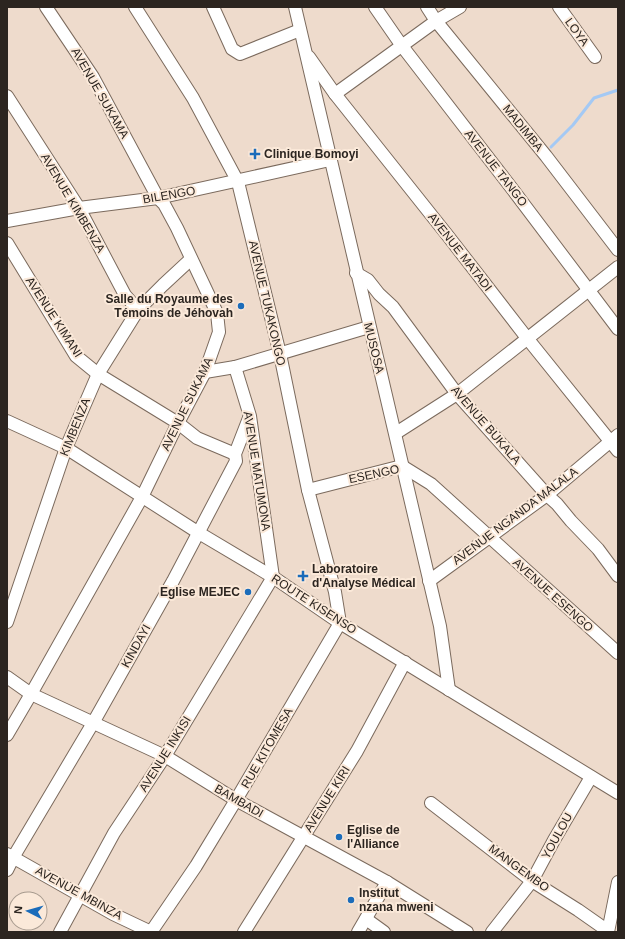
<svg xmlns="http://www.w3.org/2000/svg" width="625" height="939" font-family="Helvetica,sans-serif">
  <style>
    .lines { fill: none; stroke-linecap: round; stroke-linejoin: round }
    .stream { stroke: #a4c9f4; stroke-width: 3 }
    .minor-casing { stroke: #7b6a5d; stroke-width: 14 }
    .minor { stroke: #fff; stroke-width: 12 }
    .poi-dot { fill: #1b6cba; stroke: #fbe9d9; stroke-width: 1.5 }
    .labels { text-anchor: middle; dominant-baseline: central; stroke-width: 4; stroke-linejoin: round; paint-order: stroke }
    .street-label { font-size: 12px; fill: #2c2520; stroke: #fbe9d9 }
    .poi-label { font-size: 12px; font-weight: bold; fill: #2c2520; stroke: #fbe9d9; text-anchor: start }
  </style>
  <rect width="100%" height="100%" fill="#eedbcc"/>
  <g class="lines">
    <path class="stream" d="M551,147L573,125L594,98L618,90"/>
    <defs>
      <g id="minor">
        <path d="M135,7L193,98L238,182L280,354L308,490L335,592L340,623L236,800L196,866L151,932"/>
        <path d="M213,7L232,49L240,54L300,30"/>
        <path d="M295,7L440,626L449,690"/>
        <path d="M375,7L402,46L510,186L618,329"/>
        <path d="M427,7L436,21L546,156L618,250"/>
        <path d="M559,7L595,57"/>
        <path d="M309,57L335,94L448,236L527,338L618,451"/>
        <path d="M335,94L436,21L460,7"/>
        <path d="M7,96L79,208L125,295L138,310"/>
        <path d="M7,221L79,208L158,198L330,160"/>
        <path d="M7,243L76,356L98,374L178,423L197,438L235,454"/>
        <path d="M356,273L368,280L379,294L393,307L457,394L547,495L557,504L571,521L598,549L618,576"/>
        <path d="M205,372L235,367L369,327"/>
        <path d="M7,421L66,448L199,533L273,577L340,623L618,793"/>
        <path d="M396,433L457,394L618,267"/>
        <path d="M308,490L402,466L431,484L618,653"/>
        <path d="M429,581L547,495L618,435"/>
        <path d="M7,622L66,448L98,374L138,310L163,285L191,259"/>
        <path d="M7,677L31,694L165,756L236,800L387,882L467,932"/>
        <path d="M7,735L31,694L142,497L178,423L205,372L219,332L217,313L177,228L164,204L158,198L93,77L46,7"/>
        <path d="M431,803L532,881L578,910L608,931"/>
        <path d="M7,854L113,914L151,932"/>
        <path d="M7,870L14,856L93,723L173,581L236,461L235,454L249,418"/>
        <path d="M366,919L384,932"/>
        <path d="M60,932L114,833L165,756L273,577L250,416L235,367"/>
        <path d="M244,932L357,751L405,662"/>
        <path d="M358,932L387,882"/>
        <path d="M492,932L532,881L554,840L591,777"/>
        <path d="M608,932L618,882"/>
      </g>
    </defs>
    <use href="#minor" class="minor-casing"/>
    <use href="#minor" class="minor"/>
  </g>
  <g class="poi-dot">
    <path d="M253 148h4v4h4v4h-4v4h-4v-4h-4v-4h4z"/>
    <circle cx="241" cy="306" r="4"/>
    <path d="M301 570h4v4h4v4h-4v4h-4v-4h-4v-4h4z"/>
    <circle cx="248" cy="592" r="4"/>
    <circle cx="339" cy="837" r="4"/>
    <circle cx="351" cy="900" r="4"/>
  </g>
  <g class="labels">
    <g class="street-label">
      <text transform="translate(577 32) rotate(54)">LOYA</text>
      <text transform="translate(100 93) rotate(60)">AVENUE SUKAMA</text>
      <text transform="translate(523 128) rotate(51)">MADIMBA</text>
      <text transform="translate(496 168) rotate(52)">AVENUE TANGO</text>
      <text transform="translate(169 195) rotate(-10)">BILENGO</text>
      <text transform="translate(73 203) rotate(59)">AVENUE KIMBENZA</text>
      <text transform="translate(460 252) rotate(52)">AVENUE MATADI</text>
      <text transform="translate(267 303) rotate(77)">AVENUE TUKAKONGO</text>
      <text transform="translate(54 317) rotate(57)">AVENUE KIMANI</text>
      <text transform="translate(374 348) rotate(76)">MUSOSA</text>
      <text transform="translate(187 404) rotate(-64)">AVENUE SUKAMA</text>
      <text transform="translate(486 425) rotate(49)">AVENUE BUKALA</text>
      <text transform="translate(75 427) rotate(-68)">KIMBENZA</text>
      <text transform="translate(257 471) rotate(81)">AVENUE MATUMONA</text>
      <text transform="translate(374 474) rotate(-12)">ESENGO</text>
      <text transform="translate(515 516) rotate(-37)">AVENUE NGANDA MALALA</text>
      <text transform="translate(553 595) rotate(42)">AVENUE ESENGO</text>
      <text transform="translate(314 604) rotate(33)">ROUTE KISENSO</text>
      <text transform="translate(136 646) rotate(-61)">KINDAYI</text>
      <text transform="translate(267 748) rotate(-60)">RUE KITOMESA</text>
      <text transform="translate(165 754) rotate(-58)">AVENUE INKISI</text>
      <text transform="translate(327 799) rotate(-58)">AVENUE KIRI</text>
      <text transform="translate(239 801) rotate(30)">BAMBADI</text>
      <text transform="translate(557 836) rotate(-61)">YOULOU</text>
      <text transform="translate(519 868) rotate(36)">MANGEMBO</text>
      <text transform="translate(79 893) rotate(29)">AVENUE MBINZA</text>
    </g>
    <g class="poi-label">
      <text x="264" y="154">Clinique Bomoyi</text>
      <text x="233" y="299" text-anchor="end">Salle du Royaume des<tspan x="233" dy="14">Témoins de Jéhovah</tspan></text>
      <text x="312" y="569">Laboratoire<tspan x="312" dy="14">d'Analyse Médical</tspan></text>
      <text x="240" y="592" text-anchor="end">Eglise MEJEC</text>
      <text x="347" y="830">Eglise de<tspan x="347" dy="14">l'Alliance</tspan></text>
      <text x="359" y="893">Institut<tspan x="359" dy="14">nzana mweni</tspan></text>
    </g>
  </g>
  <rect width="625" height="939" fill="none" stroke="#2c2520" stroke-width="16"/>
  <g transform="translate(28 911) rotate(276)"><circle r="19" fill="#fbe9d9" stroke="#a89b8f"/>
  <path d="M0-3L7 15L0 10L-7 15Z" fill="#1b6cba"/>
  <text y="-6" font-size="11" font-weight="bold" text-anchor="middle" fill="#2c2520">N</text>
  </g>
</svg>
